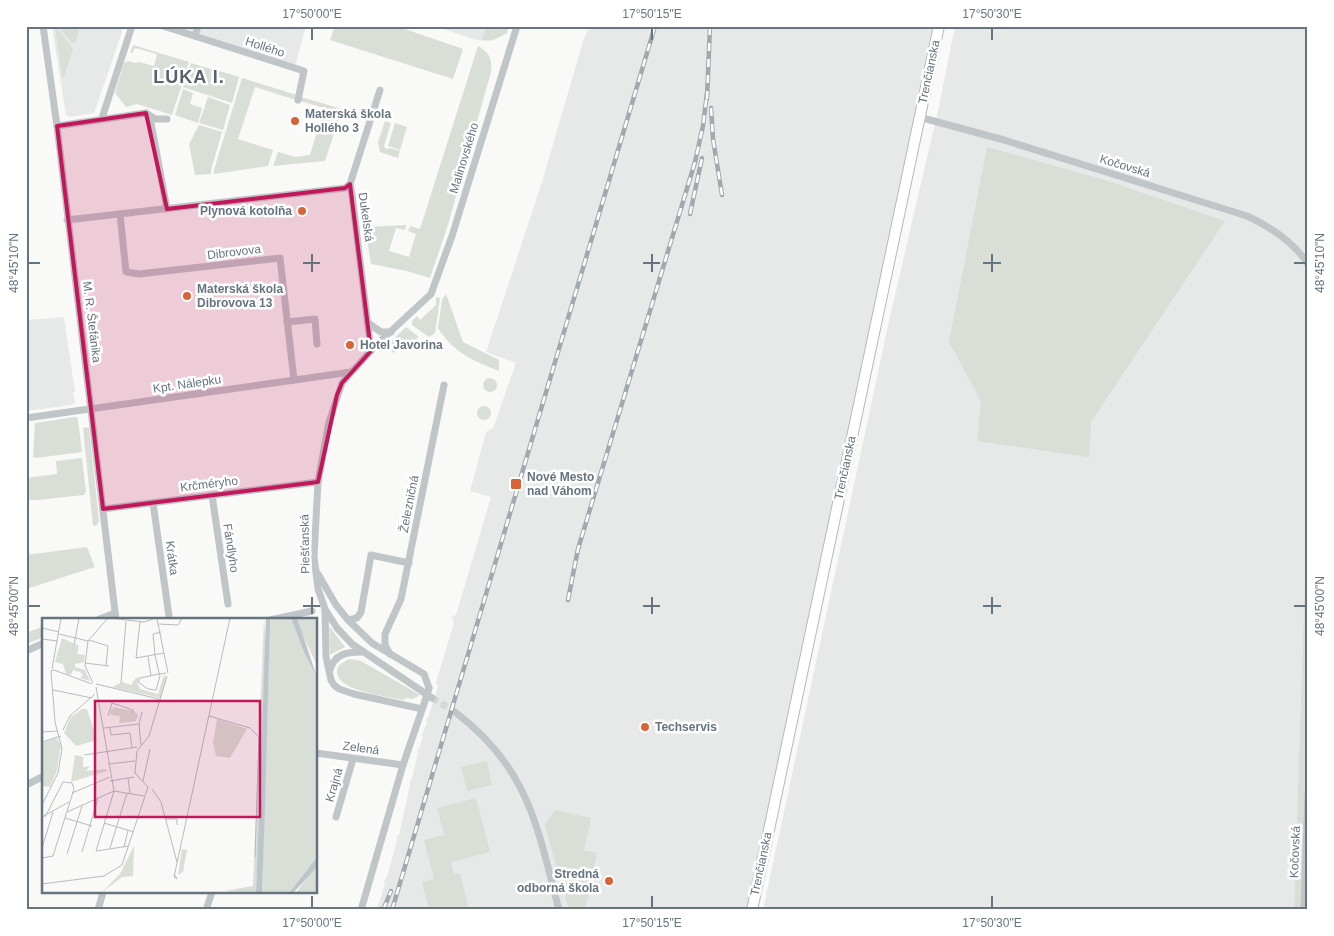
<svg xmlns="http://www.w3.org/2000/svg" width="1334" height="936" font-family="Helvetica,sans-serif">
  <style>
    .built { fill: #e7e8e8 }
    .green { fill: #d9ded6 }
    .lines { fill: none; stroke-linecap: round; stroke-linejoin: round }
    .street-tunnel { stroke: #d4d8d9; stroke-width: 7; stroke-dasharray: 7 3.5; stroke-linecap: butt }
    .primary-casing { stroke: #b4b9bd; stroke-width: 12 }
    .street { stroke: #c0c5c8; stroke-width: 7 }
    .primary { stroke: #fff; stroke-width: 10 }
    .rail-casing { stroke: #a2a9ae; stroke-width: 4.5 }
    .rail { stroke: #fff; stroke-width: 2.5; stroke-dasharray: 8; stroke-linecap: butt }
    .street-bridge { stroke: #c0c5c8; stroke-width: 7 }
    .marked { fill: #c2185b; fill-opacity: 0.2; stroke: #c2185b; stroke-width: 4; stroke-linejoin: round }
    .ticks { fill: none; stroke: #667480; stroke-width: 2 }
    .poi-dot { fill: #d86338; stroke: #fff; stroke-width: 2 }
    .labels { text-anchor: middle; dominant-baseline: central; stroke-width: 5; stroke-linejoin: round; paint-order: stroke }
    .street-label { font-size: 12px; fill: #667480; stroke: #fff }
    .poi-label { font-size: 12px; font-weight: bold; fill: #667480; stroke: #fff; text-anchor: start }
    .district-label { font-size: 18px; font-weight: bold; letter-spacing: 1px; fill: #58626b; stroke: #fff }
    .inset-road { fill: none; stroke: #b5bcc0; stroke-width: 1 }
    .view { fill: #c2185b; fill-opacity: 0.15; stroke: #c2185b; stroke-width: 2.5 }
    .inset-edge { fill: none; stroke: #667480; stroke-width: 2.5 }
    .neatline { fill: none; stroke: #667480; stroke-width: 2 }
    .ticks-label { font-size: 12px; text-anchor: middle; fill: #667480 }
  </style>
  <rect width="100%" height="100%" fill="#f9f9f7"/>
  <g class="built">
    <path d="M52,26H124L94,113L70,117L66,115Z"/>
    <path d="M154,26H306L294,70Z"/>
    <path d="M435,26H508L506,33L492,41L476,40Z"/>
    <path d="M590,26H938L758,910H377L385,884L383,882L387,877L397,840V836L399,835L410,785V781L412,779L418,752L417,750L420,747L423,736L422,735L427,722L426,720L429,715L438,687L436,682L454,623L452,619L453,616L456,615L491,497L470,491L486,432L493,428L516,363L486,352L543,179L583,41Z"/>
    <path d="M955,26H1308V483L1294,910H763L889,321L939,106Z"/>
    <path d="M64,317L75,392H73L75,402L71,405L26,411V320Z"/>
  </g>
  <g class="green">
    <path d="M55,26L73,49L64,77H62Z"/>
    <path d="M58,26H80L75,43L71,42Z"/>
    <path d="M335,26H396L463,49L453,79L330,40Z"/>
    <path d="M490,26H509L507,33C498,38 492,41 482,40L485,30Z"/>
    <path d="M133,45L189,62L172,115L137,104L126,107L115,93L124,63L128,61L136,63L139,62L154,66L157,54L135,48L132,53H130Z"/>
    <path d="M478,46C490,53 492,59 491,72L447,228L430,278L407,271L371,264L365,227L406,225L405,230L396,228L389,251L409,257L416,234L408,231L410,226L420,229Z"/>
    <path d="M191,63L214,70L210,84H212L216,70L239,77L232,103L183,87Z"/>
    <path d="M242,78L297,95L296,100L255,87L238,139L273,150L268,166L214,174V170Z"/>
    <path d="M183,89L193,93L190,104L202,108L198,123L175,115Z"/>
    <path d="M208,97L230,105L223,130L199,123Z"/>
    <path d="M301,97L342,109L325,161L273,166L278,152L295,157L310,155L324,108L300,101Z"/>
    <path d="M385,121L391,123L384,146L386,149L390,148L400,151L398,158L380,152L378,142Z"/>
    <path d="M395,123L407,127L400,150L388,146Z"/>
    <path d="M199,125L222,132L211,170V174L195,175L189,144Z"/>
    <path d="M987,147L1105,180L1225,221L1091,422L1089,457L977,441L981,401L949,342Z"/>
    <path d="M446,294L463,342L499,360V371C472,360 454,353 438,328L442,300Z"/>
    <path d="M436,297L440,298L435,333L429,337L412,325V321L417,316L420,320L436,305Z"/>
    <path d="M406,327L419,337L393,353L387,345Z"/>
    <circle cx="490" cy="385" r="7"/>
    <circle cx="484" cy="413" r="7"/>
    <path d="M75,417H77L78,420L82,452L36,458L33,457L35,423Z"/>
    <path d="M89,427L99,521L97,525L93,526L83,428Z"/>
    <path d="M82,458L86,492L84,495L38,500H26V478L57,474L56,461Z"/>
    <path d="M1308,483V910H1294Z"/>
    <path d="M87,547L95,567L26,589V555Z"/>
    <path d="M44,626V637L26,644V633Z"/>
    <path d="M329,626L345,647L330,655Z"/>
    <path d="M349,659L361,661L420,695L413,699L405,698V700C389,697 339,691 337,673C336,666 343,662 349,659Z"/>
    <path d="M487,761L492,785L467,791L461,767Z"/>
    <path d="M476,798L490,852L451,862L454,874L460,873L469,910H429L422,882L434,879L424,840L444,835L437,808Z"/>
    <path d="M555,810L591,818L584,850L597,853L593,871L559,876L545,825Z"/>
    <path d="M592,877L585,910H569L561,881Z"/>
  </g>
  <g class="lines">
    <path class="street-tunnel" d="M432,698L455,712"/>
    <defs>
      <path id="primary" d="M752,910L939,26"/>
    </defs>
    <use href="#primary" class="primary-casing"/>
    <g class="street">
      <path d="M43,26L57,126L116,620"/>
      <path d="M163,26L304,71L298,100"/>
      <path d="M195,36L198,26"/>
      <path d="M146,113L151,123L167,209"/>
      <path d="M919,117L1004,140L1247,216C1271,227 1293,241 1308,264"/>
      <path d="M102,118L132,26"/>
      <path d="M57,126L146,113L155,119H167"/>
      <path d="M120,214L126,272L139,274L280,258L294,380"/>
      <path d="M67,220L345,188L350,184"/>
      <path d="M287,322L315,319L317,344"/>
      <path d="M368,323L381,332H391"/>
      <path d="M371,351L352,195L350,184L380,90"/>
      <path d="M26,418L351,372"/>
      <path d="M212,495L228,604"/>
      <path d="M153,503L169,616"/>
      <path d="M103,509L318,482"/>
      <path d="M318,574L336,605L348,620L372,643L424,674L429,688"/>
      <path d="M325,611L326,657L331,680L334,685L339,689L354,694L422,709"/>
      <path d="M97,620L115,613"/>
      <path d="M270,620L312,611"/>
      <path d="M348,620L357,618L361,612L371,555L409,563"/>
      <path d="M26,651L44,643"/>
      <path d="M390,654L385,645V634L401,599L444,385"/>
      <path d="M330,670C334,654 347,652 361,652"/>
      <path d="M432,698L352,644L337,628L325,609L318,589L314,556L318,482L329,422L342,383L376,345L431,294L452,236L517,26"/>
      <path d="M455,712C529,768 537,826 559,910"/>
      <path d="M316,753L403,765"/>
      <path d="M26,785L44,776"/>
      <path d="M336,817L353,759"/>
      <path d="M98,910L103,892"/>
      <path d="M206,910L212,892"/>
      <path d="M361,910L403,765L425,701"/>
      <path d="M1304,910L1308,794"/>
    </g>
    <use href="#primary" class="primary"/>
    <defs>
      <g id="rail">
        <path d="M707,99L710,26"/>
        <path d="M711,108L713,139L722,195"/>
        <path d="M690,214L702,158"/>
        <path d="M568,600L578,549L695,162L703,126L707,93"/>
        <path d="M383,910L391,891"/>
        <path d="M392,910L655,26"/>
      </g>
    </defs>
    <use href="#rail" class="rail-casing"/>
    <use href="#rail" class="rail"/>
    <path class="street-bridge" d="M425,701L429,688"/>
  </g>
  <path class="marked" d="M146,113L167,209L345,188L350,184L371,351L342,383L337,395L318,482L103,509L57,126Z"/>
  <path class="ticks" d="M312,28V40M652,28V40M992,28V40M312,254V272M652,254V272M992,254V272M28,263H40M303,263H320M643,263H660M983,263H1001M1294,263H1306M312,597V614M652,597V614M992,597V614M28,606H40M303,606H320M643,606H660M983,606H1001M1294,606H1306M312,896V908M652,896V908M992,896V908"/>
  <g class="poi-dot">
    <circle cx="295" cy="121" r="5"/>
    <circle cx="302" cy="211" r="5"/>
    <circle cx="187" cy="296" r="5"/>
    <circle cx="350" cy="345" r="5"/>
    <rect x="510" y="478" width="12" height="12" rx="2.5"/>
    <circle cx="645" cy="727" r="5"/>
    <circle cx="609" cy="881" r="5"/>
  </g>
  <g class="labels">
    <g class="street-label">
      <text transform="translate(265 47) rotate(18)">Hollého</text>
      <text transform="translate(929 72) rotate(-78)">Trenčianska</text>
      <text transform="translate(464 158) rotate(-73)">Malinovského</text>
      <text transform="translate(1125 166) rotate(17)">Kočovská</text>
      <text transform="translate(366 217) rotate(82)">Dukelská</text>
      <text transform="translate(234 252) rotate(-7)">Dibrovova</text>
      <text transform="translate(92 322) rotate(83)">M. R. Štefánika</text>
      <text transform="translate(187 384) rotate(-8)">Kpt. Nálepku</text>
      <text transform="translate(845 468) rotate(-78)">Trenčianska</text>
      <text transform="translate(209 484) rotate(-7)">Krčméryho</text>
      <text transform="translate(409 504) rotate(-79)">Železničná</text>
      <text transform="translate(305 544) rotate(-91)">Piešťanská</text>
      <text transform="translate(231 548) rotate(81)">Fándlyho</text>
      <text transform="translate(172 558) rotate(82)">Krátka</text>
      <text transform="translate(361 748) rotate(8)">Zelená</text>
      <text transform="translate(334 785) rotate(-74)">Krajná</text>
      <text transform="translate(1295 852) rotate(-88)">Kočovská</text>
      <text transform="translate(761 864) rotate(-78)">Trenčianska</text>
    </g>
    <g class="poi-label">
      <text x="305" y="114">Materská škola<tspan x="305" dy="14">Hollého 3</tspan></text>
      <text x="292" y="211" text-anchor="end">Plynová kotolňa</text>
      <text x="197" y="289">Materská škola<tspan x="197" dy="14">Dibrovova 13</tspan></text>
      <text x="360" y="345">Hotel Javorina</text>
      <text x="527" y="477">Nové Mesto<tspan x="527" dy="14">nad Váhom</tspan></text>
      <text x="655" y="727">Techservis</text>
      <text x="599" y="874" text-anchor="end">Stredná<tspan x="599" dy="14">odborná škola</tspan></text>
    </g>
    <g class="district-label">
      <text x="189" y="77">LÚKA I.</text>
    </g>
  </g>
  <g transform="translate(42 618)">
    <rect width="275" height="275" fill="#f9f9f7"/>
    <path d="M222,0L224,29L214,275L183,273L211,268ZM228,0H249L275,59V239L247,275H220ZM255,0H275V47L260,16ZM20,20L37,28L35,36L43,37L42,44L33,46V49L43,52L48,63L38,60L41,57L38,54L31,52L29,57L24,56L21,46L13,44ZM122,56L123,58L124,62L119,80L70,69L80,64L89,67L94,60L98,59L95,64L98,71L116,76ZM70,89L92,93L96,97L94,103L77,105L78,98L68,97L69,91H72ZM40,91H45L55,122L34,128L22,115L29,99ZM175,101L205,111L188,140L174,138L171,125ZM14,120L19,127L15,153L8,169L0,168V125ZM33,137L41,139V149L48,148L44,153L64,151L65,153L29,164ZM92,228L91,258L80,259L59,275L78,256ZM140,231L145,232L141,254L136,257ZM275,249V275H254L262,263Z" fill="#d9ded6"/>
    <path d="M224,0H228V6L223,189L220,275H214ZM249,0H255L275,59L263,36ZM275,239V249L251,275H247Z" fill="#bcc5cb"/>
    <path class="inset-road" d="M68,0L102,4L114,0M115,1L126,55M98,4L94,40L122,35M117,6L136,7L140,0M0,10L17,14M119,14L111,16L113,37L117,55V56L118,58L114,72L106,71L96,64L98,60L117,56L124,55M17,16L46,23L66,0M0,21L16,23M47,22L66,28L64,47M46,23L43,48L51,65M32,27L37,0M106,38L109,58M43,45L67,48M10,51L19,0M12,52L50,66M79,65L84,3M54,66L117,81M54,69L72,173M11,72L50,80M66,98L70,85L91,92L90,95M167,98L208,110L217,119L213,239M62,110L97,106M68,110L69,117L88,115L90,130M21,112L28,98L53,76M0,114L16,113M0,124L19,118M99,127L97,106L100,94M42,137L95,129M66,146L93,143M93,155L95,133L107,118L125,58M86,160L88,176M68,163L92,159M101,163L108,131M110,171L119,184L135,244M72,173L54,233L87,228M72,173L102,178M30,175L68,159M0,187L16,155L20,131L13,104L9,53L12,52M25,194L72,173M0,199L27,184M23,200L50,208M124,201H135V207M62,205L92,214M82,229L86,212M0,230L11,194M68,230L85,175M40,234L56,180M25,236L40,188M0,240L11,238L32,171L30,165L21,164L3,199M133,257L135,261L132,259L188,0M0,266L62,258L80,247L106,169L92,154"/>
    <path class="view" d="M53,83H218V199H53Z"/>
    <rect width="275" height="275" class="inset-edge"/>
  </g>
  <rect width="1334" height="936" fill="none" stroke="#ffffff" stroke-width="55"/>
  <rect x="28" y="28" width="1278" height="880" class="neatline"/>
  <g class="ticks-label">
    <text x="312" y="18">17°50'00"E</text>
    <text x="652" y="18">17°50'15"E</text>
    <text x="992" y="18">17°50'30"E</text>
    <text transform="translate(14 263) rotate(-90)" y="4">48°45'10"N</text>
    <text transform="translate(1320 263) rotate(-90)" y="4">48°45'10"N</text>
    <text transform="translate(14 606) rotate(-90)" y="4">48°45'00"N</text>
    <text transform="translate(1320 606) rotate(-90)" y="4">48°45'00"N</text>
    <text x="312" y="927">17°50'00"E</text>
    <text x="652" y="927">17°50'15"E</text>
    <text x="992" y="927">17°50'30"E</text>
  </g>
</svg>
